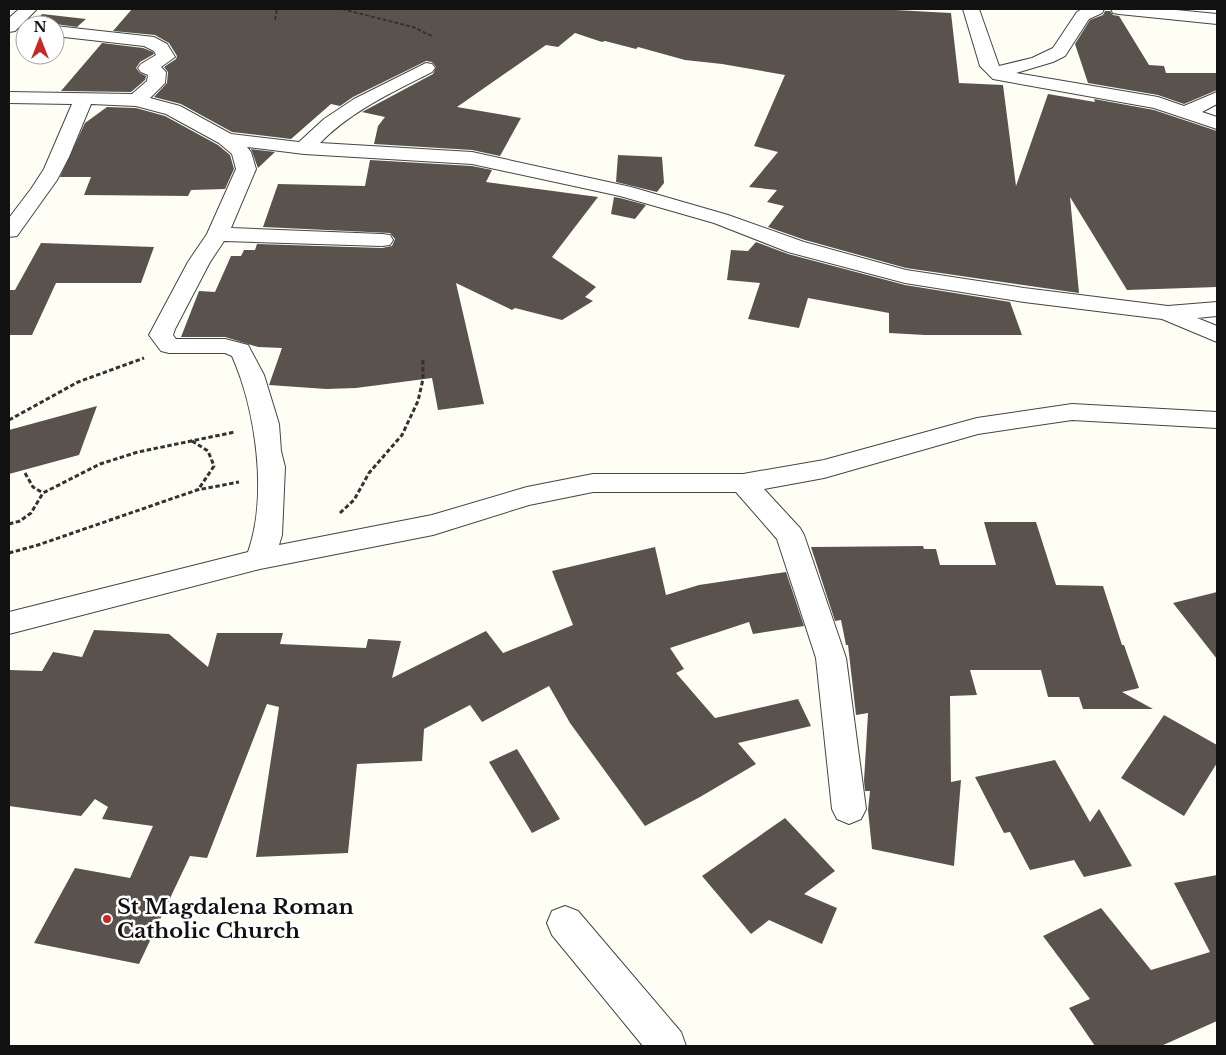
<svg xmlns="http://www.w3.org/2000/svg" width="1226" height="1055" font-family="'Libre Baskerville',serif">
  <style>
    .building { fill: #5a534d }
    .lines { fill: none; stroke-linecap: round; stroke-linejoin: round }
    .minor-casing { stroke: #444; stroke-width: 2 }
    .path-far1 { stroke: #333; stroke-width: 2; stroke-dasharray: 4 2; stroke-linecap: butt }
    .path { stroke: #333; stroke-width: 3; stroke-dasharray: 4.5 2.5; stroke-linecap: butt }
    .minor { fill: #fff; fill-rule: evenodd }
    .poi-dot { fill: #c62a24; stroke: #fff; stroke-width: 2 }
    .labels { text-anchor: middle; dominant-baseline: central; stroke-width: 5; stroke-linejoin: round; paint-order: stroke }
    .near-poi-label { font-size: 21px; font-weight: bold; fill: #111; stroke: #fff; text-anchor: start }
  </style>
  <rect width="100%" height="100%" fill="#fffef5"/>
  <g class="building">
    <path d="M132,9H877L951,13L959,83L1003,85L1016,186L1048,94L1095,102L1094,99L1154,110L1217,131V287L1127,290L1070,197L1079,293L906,268L805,240L768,227L784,206L767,202L777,190L749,187L778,152L754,146L785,75L722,64L685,60L638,47L636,49L605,41L602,42L575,33L558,47L546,45L457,107L521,118L500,156L472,150L374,144L378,126L385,117L362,112L433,74L436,67L432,62L426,61L353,97L340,106L331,104L291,139L232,132L181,104L154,97L167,83L168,72L164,67L176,59L177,56L169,43L155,35L113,31Z"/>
    <path d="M1105,11H1110L1113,15L1119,16L1149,65L1164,66L1166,73H1217V90L1184,104L1158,95L1088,83L1075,44L1090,20L1103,15Z"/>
    <path d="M42,14L86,19L77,27L55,24L32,25Z"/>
    <path d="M102,43L143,48L153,52L154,54L140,62L136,68L140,73L146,76L145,80L131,92L61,91Z"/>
    <path d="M107,107L136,108L165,116L218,145L230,155L234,169L225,189L191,190L188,196L84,195L91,177H60L85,123Z"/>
    <path d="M251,149L275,152L258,168Z"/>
    <path d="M618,155L662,157L664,183L657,192L616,182Z"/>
    <path d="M370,160L472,166L492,170L486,182L598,197L552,257L596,287L585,297L593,301L562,320L515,308L512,310L456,283L484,404L438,410L432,378L356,388L326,389L269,385L282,348L258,347L225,337H181L199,291L215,292L231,256H241L244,250H255L257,244L382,248L392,246L395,239L390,233L263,227L278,184L365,186Z"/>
    <path d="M614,197L620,198L646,205L635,219L611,214Z"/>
    <path d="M756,242L788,254L905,285L1010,302L1022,335H925L889,333V313L808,298L799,328L748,319L760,283L727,280L731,250L748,251Z"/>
    <path d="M41,243L154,247L141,283H56L32,335H9V290H15Z"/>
    <path d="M97,406L79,455L9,474V430Z"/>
    <path d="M984,522H1036L1056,585L1103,586L1122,645H1124L1139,688L1122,692L1153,709H1083L1079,697H1048L1041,670H970L977,695L950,696L951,782L961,780L954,866L872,849L868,810L870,791H865L864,781L868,713L856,715L848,645H846L841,620L835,621L811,547L923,546L924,549H936L940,565H996Z"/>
    <path d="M655,547L666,595L699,585L786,572L804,626L753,634L749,622L670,648L684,669L676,673L715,718L798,699L811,726L738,743L756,764L700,797L645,826L570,723L549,686L482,722L470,705L424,729L422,761L357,764L348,853L256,857L279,707L267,704L207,858L190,856L139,964L34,943L75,868L130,878L153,826L102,819L108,807L95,799L81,816L9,806V670L42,671L53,652L82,657L94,630L169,634L208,667L217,633H283L280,644L366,648L368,639L401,641L392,678L486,631L503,653L573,625L552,571Z"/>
    <path d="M1217,592V659L1173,603Z"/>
    <path d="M1164,715L1217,745V763L1184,816L1121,778Z"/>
    <path d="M517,749L560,819L532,833L489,762Z"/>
    <path d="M1055,760L1090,822L1099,809L1132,866L1084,877L1074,860L1030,870L1010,832L1004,833L975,777Z"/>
    <path d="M785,818L835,871L804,894L837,908L822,944L769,920L751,934L702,876Z"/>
    <path d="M1217,875V1021L1161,1046H1095L1069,1008L1090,999L1043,936L1101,908L1151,970L1210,952L1174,883Z"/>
  </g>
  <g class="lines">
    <defs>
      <g id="minor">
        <path d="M19,9H37L15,31L9,32V18Z"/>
        <path d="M963,9H979L999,66L1032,58L1053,48L1077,12L1082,9H1104L1102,13L1089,19L1065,56L1053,62L1016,73L1158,97L1184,106L1217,92V104L1202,112L1217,117V129L1154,108L993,79L980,66Z"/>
        <path d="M1111,9H1166L1217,14V24L1119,14L1113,13Z"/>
        <path d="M55,26L154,37L167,44L175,57L161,67L166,72L165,83L150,98L180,106L231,134L299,142L324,119L354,99L426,63L432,64L435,68L432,72C393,92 351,111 320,143L472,152L631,187L728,215L804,242L906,270L1024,288L1168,306L1217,302V316L1197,318L1217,326V342L1162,319L1024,302L905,283L788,252L714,223L620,196L472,164L304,154L247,147L251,152L256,169L231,228L382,234L390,235L393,240L390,245L382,246L224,241L210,262L175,329L173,335L176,339H225L248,345L264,375L279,424L281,451L285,467L282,535L279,545L432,515L527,487L593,474H743L824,460L977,418L1072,404L1217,412V428L1072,420L978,434L824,478L764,489L800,528L804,535L846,658L866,809L861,819L849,824L837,819L832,809L816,658L777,539L736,492H593L529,505L433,535L260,569L9,634V612L248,552C268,496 256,410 232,356L225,353H169L161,351L149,335L188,262L207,234L236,169L232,154L219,143L166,114L136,106L91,104L69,157L57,180L17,236L9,237V218L31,189L44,169L72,104L9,103V92L132,94L147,81L148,75L141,72L138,68L141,64L156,55L154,51L144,46L55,36Z"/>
        <path d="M565,906L578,911L681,1032L686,1046H643L552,935L547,923L552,911Z"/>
      </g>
    </defs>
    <use href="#minor" class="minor-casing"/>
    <g class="path-far1">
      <path d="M342,9L413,27L432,36"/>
      <path d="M275,20L277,9"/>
    </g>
    <g class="path">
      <path d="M9,420L78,382L144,358"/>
      <path d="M192,441L208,451L214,466L198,490"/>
      <path d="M25,473L33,487L43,493"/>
      <path d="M340,513L354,500L369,473L402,435L418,401L423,379V359"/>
      <path d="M9,524L20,521L31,513L43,493L100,464L138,452L235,432"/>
      <path d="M9,553L38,545L197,490L239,482"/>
    </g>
    <use href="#minor" class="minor"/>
  </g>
  <circle class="poi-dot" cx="107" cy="919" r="5"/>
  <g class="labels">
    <g class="near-poi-label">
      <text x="117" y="907">St Magdalena Roman<tspan x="117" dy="24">Catholic Church</tspan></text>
    </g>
  </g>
  <rect width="1226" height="1055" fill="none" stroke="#111111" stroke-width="20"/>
  <g transform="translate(40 40)"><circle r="24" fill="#ffffff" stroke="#a0a0a0"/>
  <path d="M0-4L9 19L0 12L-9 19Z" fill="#c62a24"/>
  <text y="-8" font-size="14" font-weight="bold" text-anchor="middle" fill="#111111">N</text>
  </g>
</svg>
